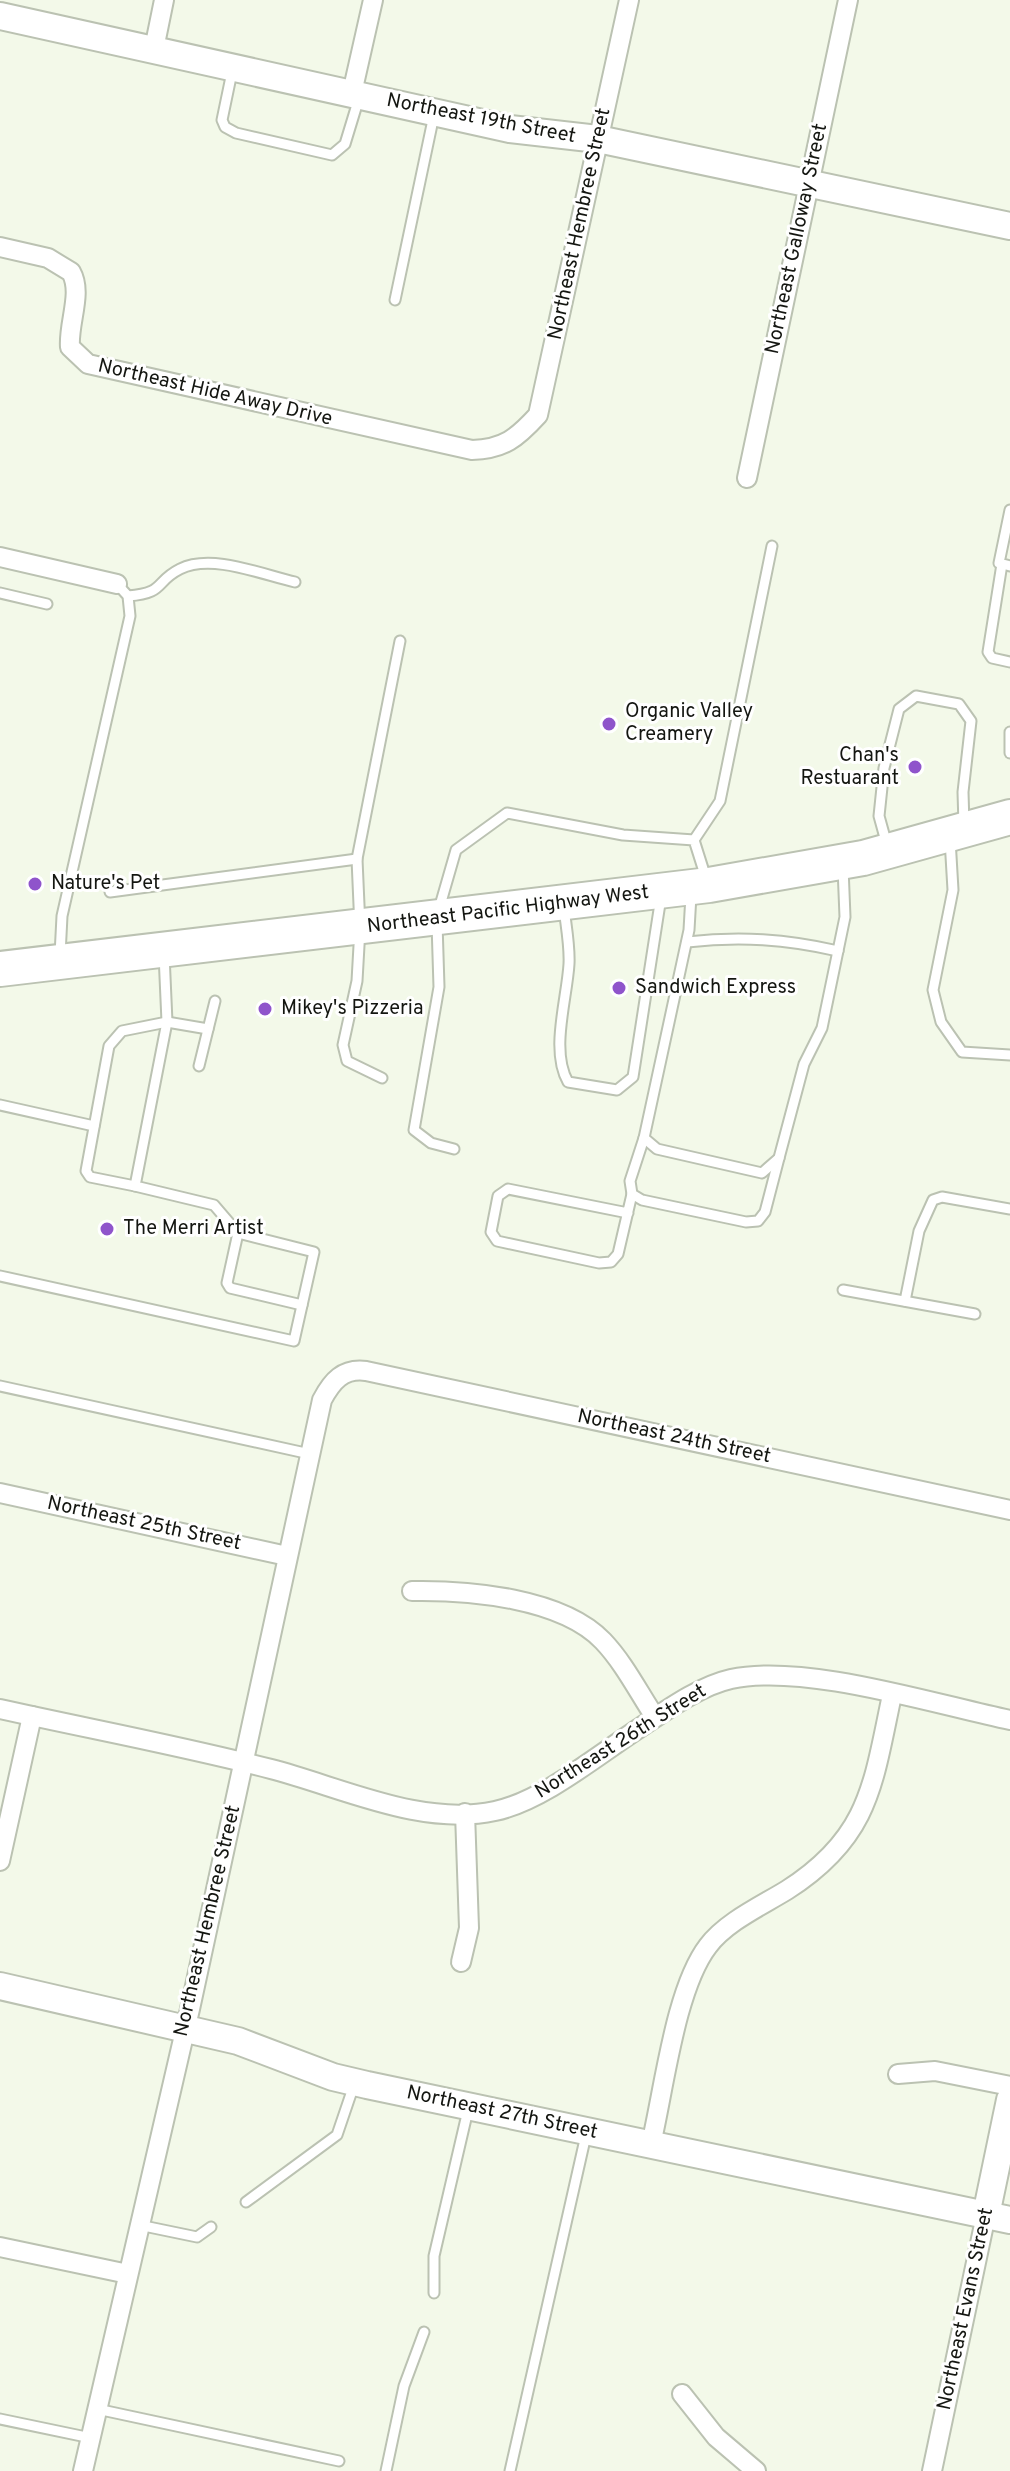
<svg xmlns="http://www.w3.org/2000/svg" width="1010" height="2471" font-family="Overpass,sans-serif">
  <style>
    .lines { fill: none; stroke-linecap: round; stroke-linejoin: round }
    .lane-casing { stroke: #bbc2b2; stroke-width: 13 }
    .street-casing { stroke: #bbc2b2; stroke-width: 22 }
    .secondary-casing { stroke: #bbc2b2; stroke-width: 30 }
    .highway-casing { stroke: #bbc2b2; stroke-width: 38 }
    .lane { stroke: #fff; stroke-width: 9 }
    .street { stroke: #fff; stroke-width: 18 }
    .secondary { stroke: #fff; stroke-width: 26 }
    .highway { stroke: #fff; stroke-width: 34 }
    .poi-dot { fill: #8f54cb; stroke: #fff; stroke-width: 3 }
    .labels { text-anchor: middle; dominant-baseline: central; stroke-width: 6; stroke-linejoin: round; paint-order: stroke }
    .street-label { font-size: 20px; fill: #141611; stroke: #fff }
    .poi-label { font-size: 20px; fill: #141611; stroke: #fff; text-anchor: start }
  </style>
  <rect width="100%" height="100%" fill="#f3f9e9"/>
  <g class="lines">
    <defs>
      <g id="lane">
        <path d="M232,72L222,120L225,127L236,133L332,155L345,144L359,98"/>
        <path d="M395,300L434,115"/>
        <path d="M1010,510L999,563L1010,566"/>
        <path d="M1002,564L988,652L992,658L1010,662"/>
        <path d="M0,593L47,604"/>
        <path d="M128,596C166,593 154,582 180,569C212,553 263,575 295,582"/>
        <path d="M1010,732V753"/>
        <path d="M950,839L953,890L933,990L941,1022L962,1052L1010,1055"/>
        <path d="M694,840L720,801L772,546"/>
        <path d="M887,845L879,816L884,768L899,709L916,696L959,704L971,721L963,792L964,825"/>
        <path d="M110,892L357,859"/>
        <path d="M691,895L689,930L644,1138L657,1149L762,1173L779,1158L804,1064L822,1028L845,917L843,867"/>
        <path d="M564,908C566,926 570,946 569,964C567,999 550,1051 568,1082L617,1090L633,1077L661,897"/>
        <path d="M439,909L456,850L507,813L623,835L694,840L706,878"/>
        <path d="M437,923L439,987L414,1130L431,1143L454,1149"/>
        <path d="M687,942C740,936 786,939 838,951"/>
        <path d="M60,955L62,916L130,616L128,596L117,584"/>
        <path d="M199,1066L215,1001"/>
        <path d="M382,1078L347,1061L343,1045L357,981L360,928L357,859L400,641"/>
        <path d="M0,1105L94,1126"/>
        <path d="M644,1138L630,1181L632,1194L642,1200L746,1222L758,1221L765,1212L779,1158"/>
        <path d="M135,1186L90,1177L86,1171L109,1046L122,1031L167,1022L208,1029"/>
        <path d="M628,1213L508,1189L498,1196L491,1232L497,1241L599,1263L611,1262L618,1254L632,1194"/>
        <path d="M238,1233L227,1283L230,1288L302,1305"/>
        <path d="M0,1276L294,1341L314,1252L238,1233L214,1205L135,1186L167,1022L164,954"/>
        <path d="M843,1290L975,1314"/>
        <path d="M905,1301L919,1231L933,1200L942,1197L1010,1209"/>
        <path d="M0,1386L310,1454"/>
        <path d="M246,2202L337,2135L354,2085"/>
        <path d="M139,2225L197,2237L211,2227"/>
        <path d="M434,2293V2256L468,2110"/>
        <path d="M97,2409L339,2461"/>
        <path d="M0,2419L91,2438"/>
        <path d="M386,2471L404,2386L424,2332"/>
        <path d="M510,2471L586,2135"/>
      </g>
      <g id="street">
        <path d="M154,49L164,0"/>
        <path d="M352,93L373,0"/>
        <path d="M0,247L48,258L71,272C83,293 68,323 70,347L88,364L472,450C504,449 517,438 538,415L629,0"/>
        <path d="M747,478L848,0"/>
        <path d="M0,557L117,584"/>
        <path d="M0,1493L287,1556"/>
        <path d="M412,1591C469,1590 562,1598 603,1641C624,1663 639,1693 655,1717"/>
        <path d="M0,1709C90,1729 182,1746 271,1769C341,1787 421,1827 495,1811C543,1801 599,1754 641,1727C668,1709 700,1686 731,1679C804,1663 934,1704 1010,1720"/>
        <path d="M0,1861L32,1716"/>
        <path d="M461,1962L469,1928L465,1813"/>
        <path d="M898,2074L935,2071L1010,2086"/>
        <path d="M651,2144C664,2090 675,1989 708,1946C726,1922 761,1906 787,1890C870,1837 873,1784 892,1695"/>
        <path d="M0,2247L128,2274"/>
        <path d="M682,2394L716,2437L756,2471"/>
        <path d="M83,2471L190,2009L322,1400C332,1381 343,1368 366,1371L1010,1510"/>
        <path d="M932,2471L986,2215"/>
      </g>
      <g id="secondary">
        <path d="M0,16L510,129L598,139L1010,226"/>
        <path d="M0,1986L238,2041L333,2077L367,2085L1010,2220"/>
        <path d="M986,2215L1010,2100"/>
      </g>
      <path id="highway" d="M0,969L709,885L863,858L1010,817"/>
    </defs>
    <use href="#lane" class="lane-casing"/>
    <use href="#street" class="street-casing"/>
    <use href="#secondary" class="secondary-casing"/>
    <use href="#highway" class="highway-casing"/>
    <use href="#lane" class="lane"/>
    <use href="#street" class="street"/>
    <use href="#secondary" class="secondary"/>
    <use href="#highway" class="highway"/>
  </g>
  <g class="poi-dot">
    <circle cx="609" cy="724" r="8"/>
    <circle cx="915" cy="767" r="8"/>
    <circle cx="35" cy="884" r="8"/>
    <circle cx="619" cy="988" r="8"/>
    <circle cx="265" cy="1009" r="8"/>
    <circle cx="107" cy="1229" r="8"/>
  </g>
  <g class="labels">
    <g class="street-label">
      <text transform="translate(481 119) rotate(11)">Northeast 19th Street</text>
      <text transform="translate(580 224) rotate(-78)">Northeast Hembree Street</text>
      <text transform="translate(797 239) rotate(-78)">Northeast Galloway Street</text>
      <text transform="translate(215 393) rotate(13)">Northeast Hide Away Drive</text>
      <text transform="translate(508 910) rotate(-7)">Northeast Pacific Highway West</text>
      <text transform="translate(674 1437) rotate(12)">Northeast 24th Street</text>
      <text transform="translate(144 1524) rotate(12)">Northeast 25th Street</text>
      <text transform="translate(621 1742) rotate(-32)">Northeast 26th Street</text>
      <text transform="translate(208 1921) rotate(-77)">Northeast Hembree Street</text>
      <text transform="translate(502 2113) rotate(12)">Northeast 27th Street</text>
      <text transform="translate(966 2309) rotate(-78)">Northeast Evans Street</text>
    </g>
    <g class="poi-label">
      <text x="625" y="712">Organic Valley<tspan x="625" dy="23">Creamery</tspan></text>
      <text x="899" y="756" text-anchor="end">Chan's<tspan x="899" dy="23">Restuarant</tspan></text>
      <text x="51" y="884">Nature's Pet</text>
      <text x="635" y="988">Sandwich Express</text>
      <text x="281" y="1009">Mikey's Pizzeria</text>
      <text x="123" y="1229">The Merri Artist</text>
    </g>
  </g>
</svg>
